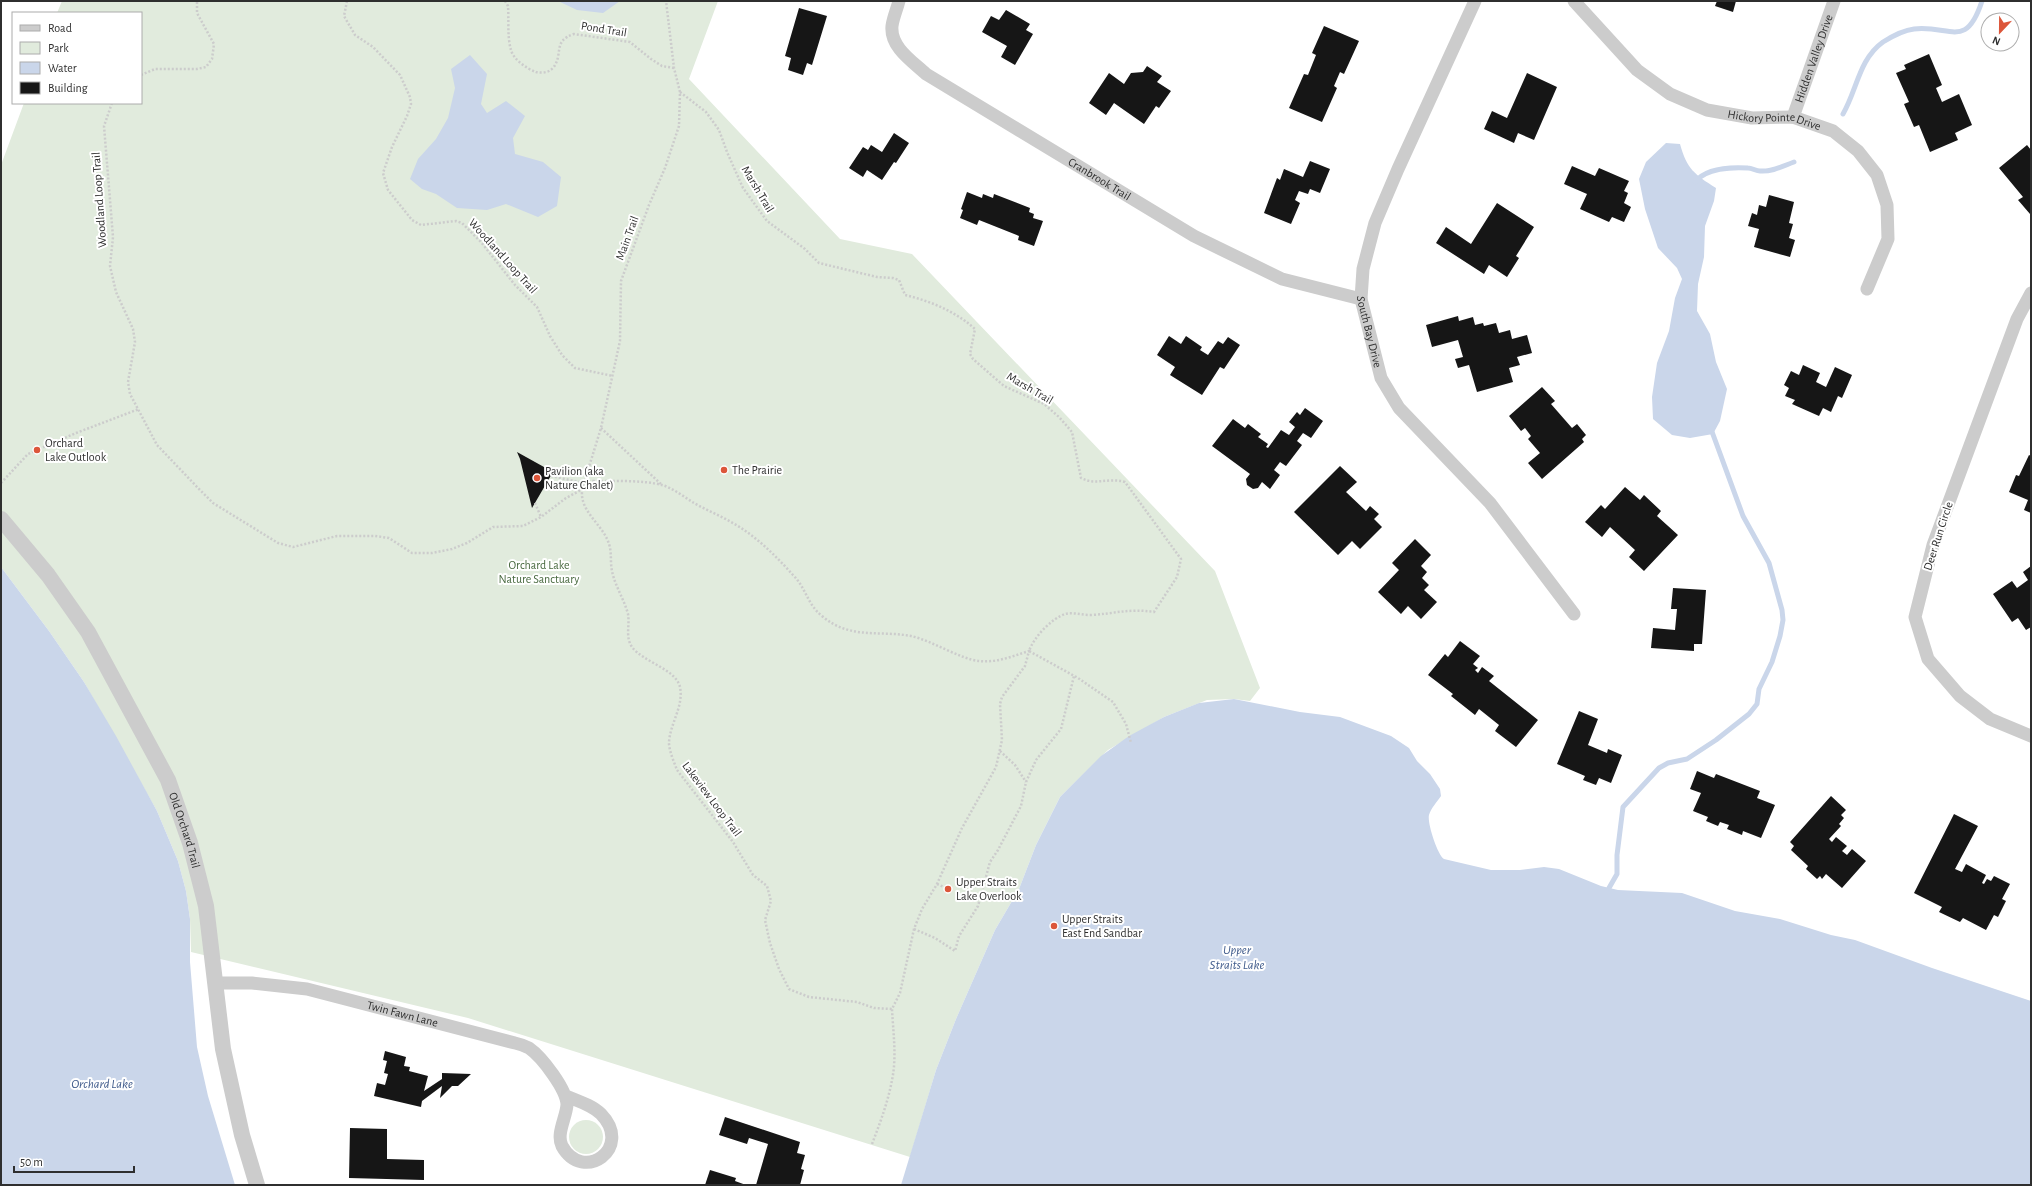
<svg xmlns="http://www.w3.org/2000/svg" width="2032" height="1186" font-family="'Alegreya Sans',sans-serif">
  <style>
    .green { fill: #e1ebdd }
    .water { fill: #cad6ea }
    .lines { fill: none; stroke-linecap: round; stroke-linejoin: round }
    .stream { stroke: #cad6ea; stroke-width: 5 }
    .building { fill: #161616 }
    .path { stroke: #ccc; stroke-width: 2.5; stroke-dasharray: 2 2; stroke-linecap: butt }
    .minor { stroke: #ccc; stroke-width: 13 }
    .tertiary { stroke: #ccc; stroke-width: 16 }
    .poi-dot { fill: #dc563a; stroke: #fff; stroke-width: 1.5 }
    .labels { text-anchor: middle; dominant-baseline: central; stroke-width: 4; stroke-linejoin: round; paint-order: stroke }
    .street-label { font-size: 12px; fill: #2f2f2f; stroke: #fff }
    .poi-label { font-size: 12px; fill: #2f2f2f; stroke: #fff; text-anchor: start }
    .park-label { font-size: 12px; fill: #47683e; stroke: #fff }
    .water-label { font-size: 13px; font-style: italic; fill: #415c8c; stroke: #fff }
  </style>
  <rect width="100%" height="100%" fill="#fff"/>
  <g class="green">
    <path d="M62,1H718L689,79L840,239L912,254L1215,571L1260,688L1250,701L1234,699L1207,700L1164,717L1108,750L1060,797L1036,845L1019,889L995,930L956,1019L936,1070L910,1157L468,1018L191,952L190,919L186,891L178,861L157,811L84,682L49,631L1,567V165L24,103H141V13H57Z"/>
    <circle cx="586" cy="1137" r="17"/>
  </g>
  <g class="water">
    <path d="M558,1H620L603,13L577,10Z"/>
    <path d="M470,55L487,74L481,104L487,113L506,101L525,116L513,138L515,154L543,162L561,177L557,206L538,217L506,204L487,210L457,208L436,194L422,189L410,179L418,159L436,139L448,118L455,88L451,69Z"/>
    <path d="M1666,143L1680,144C1687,169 1694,174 1716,188L1714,201L1705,226L1704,257L1698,284L1697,311L1710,334L1716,362L1727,389L1720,421L1713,434L1690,438L1672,435L1653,419L1652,397L1657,363L1669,331L1675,298L1682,279L1677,268L1658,248L1645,209L1639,179L1646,162Z"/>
    <path d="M1,567L49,631L84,682L116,736L157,811L178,861L186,891L190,919V962L197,1047L208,1096L235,1185H1Z"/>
    <path d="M1234,699L1300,712L1340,717L1391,736L1409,748L1417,761L1430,774L1440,789L1441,796C1437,802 1431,808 1429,815C1427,822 1437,854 1444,859L1491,870H1520L1544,867L1559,869L1601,886L1618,890L1682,893L1735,911L1780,919L1831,935L1855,940L1932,968L2031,1001V1185H901L936,1070L956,1019L995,930L1019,889L1036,845L1060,797L1101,756L1129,736L1164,717L1199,703Z"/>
  </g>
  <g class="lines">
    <g class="stream">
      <path d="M1843,114C1857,90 1859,59 1883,42C1891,37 1905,30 1914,29C1951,25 1966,50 1982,1"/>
      <path d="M1695,182C1706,168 1732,167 1748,168C1752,168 1756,171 1760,171C1772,172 1783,166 1794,162"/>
      <path d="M1609,888L1617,874V855L1623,807L1659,768L1668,763L1687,759L1716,740L1749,714L1757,704L1759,689L1772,662L1780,636L1783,620L1782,610L1769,563L1743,516L1711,429"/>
    </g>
  </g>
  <g class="building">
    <path d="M1717,1H1736L1733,12L1715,6Z"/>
    <path d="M799,8L827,16L812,65L807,63L803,75L788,70L791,58L785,56Z"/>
    <path d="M1006,10L1030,24L1026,30L1033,34L1015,65L1001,57L1007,46L982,32L991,16L999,20Z"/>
    <path d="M1324,26L1359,41L1344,74L1340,72L1334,86L1337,88L1322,122L1289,108L1304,74L1308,75L1316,55L1312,53Z"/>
    <path d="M1929,54L1942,85L1936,88L1942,102L1959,94L1972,125L1955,133L1958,140L1930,152L1919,125L1914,127L1904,104L1909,102L1896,73L1906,69L1904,65Z"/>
    <path d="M1147,66L1162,76L1157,82L1171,91L1159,108L1156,106L1144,124L1114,103L1106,115L1089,103L1109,73L1124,84L1131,73L1143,72Z"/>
    <path d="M1527,73L1557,87L1534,140L1518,133L1514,143L1484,129L1492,111L1507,118Z"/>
    <path d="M894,133L909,143L896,163L894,162L882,180L867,170L863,177L849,168L863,147L868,150L871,145L882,152Z"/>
    <path d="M2027,145L2031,150L2030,214L2018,200L2023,197L1999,168Z"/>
    <path d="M1310,161L1330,169L1320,193L1310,189L1308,194L1299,191L1295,200L1300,203L1291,224L1264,213L1277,178L1280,180L1284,169L1303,177Z"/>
    <path d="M1572,166L1595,176L1599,168L1629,181L1624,191L1628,193L1624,203L1631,207L1624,222L1612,217L1609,222L1580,209L1587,194L1564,184Z"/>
    <path d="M967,192L982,198L983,194L993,198L994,194L1030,208L1029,212L1034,214L1033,218L1043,221L1034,246L1018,240L1019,236L979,220L977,225L960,218L963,210L961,209Z"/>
    <path d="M1769,195L1794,202L1789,223L1793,224L1789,238L1795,240L1790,257L1754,247L1759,229L1748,226L1752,213L1757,215L1759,205L1766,207Z"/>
    <path d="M1497,203L1534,227L1516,256L1519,258L1507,277L1489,265L1484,274L1436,243L1446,227L1471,244Z"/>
    <path d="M1458,316L1459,321L1473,317L1475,325L1483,323L1484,326L1496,323L1499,333L1510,330L1512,339L1527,335L1532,353L1517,357L1520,365L1509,368L1513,382L1477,392L1469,365L1458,368L1455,359L1463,357L1458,340L1432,347L1426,325Z"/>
    <path d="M1169,336L1181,344L1186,336L1202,347L1200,350L1208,355L1218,341L1223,344L1228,337L1240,345L1224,369L1220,367L1202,395L1170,375L1175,367L1157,355Z"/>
    <path d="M1803,365L1820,373L1816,382L1826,387L1835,367L1852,375L1842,398L1838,396L1831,412L1823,408L1819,416L1792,404L1795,400L1785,396L1789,388L1784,385L1791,371L1799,375Z"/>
    <path d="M1542,387L1555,401L1551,404L1572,428L1577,424L1586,435L1582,439L1584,442L1542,479L1528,463L1540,453L1528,439L1531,436L1525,428L1521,431L1509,416Z"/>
    <path d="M1305,408L1323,421L1311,438L1303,433L1297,441L1302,445L1286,466L1280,462L1274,470L1280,475L1270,489L1262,482L1258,488L1253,489L1247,485L1246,479L1250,474L1212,446L1233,419L1245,428L1248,424L1261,434L1258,437L1268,444L1266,447L1268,448L1281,430L1289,435L1295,427L1289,422L1297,412L1300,415Z"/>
    <path d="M517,452L553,472L532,508L520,459Z"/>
    <path d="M2029,455L2031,456V513L2024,510L2028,500L2009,492L2016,475L2019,476Z"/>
    <path d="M1340,466L1357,482L1346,492L1366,511L1370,506L1379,514L1374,519L1382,527L1360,549L1352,541L1338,555L1294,512Z"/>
    <path d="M1625,487L1640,500L1644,495L1661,511L1657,516L1678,535L1644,571L1629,557L1635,550L1610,527L1602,537L1585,522L1601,505L1605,509Z"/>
    <path d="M1415,539L1431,555L1421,566L1427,572L1422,578L1429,585L1424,590L1437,602L1421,619L1408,606L1401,614L1378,592L1399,570L1392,563Z"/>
    <path d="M2031,566V627L2026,630L2018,618L2012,622L1993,594L2012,581L2017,588L2028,580L2023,572Z"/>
    <path d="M1673,588L1706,590L1702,644H1694V651L1651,648L1653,628L1675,630L1677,609H1671Z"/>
    <path d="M1460,641L1480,656L1473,664L1478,668L1475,670L1478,673L1482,667L1494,676L1489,681L1538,720L1516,747L1495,731L1499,725L1479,709L1475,715L1451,696L1453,694L1428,675L1445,654L1448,657Z"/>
    <path d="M1579,711L1598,719L1588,745L1607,753L1608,749L1622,755L1611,783L1599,778L1596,785L1583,780L1585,776L1557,764Z"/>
    <path d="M1697,771L1714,778L1716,774L1760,791L1757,798L1775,805L1761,838L1743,831L1742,835L1727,829L1729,825L1720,822L1718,826L1706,821L1708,817L1693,811L1701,793L1690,789Z"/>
    <path d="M1831,796L1846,810L1841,815L1844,818L1839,824L1841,826L1829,839L1832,842L1836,837L1847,846L1842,851L1847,855L1852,849L1866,861L1842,888L1826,874L1822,879L1820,876L1817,879L1806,869L1808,866L1791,850L1794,846L1790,842Z"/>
    <path d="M1954,814L1978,826L1955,869L1962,872L1966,864L1986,875L1982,883L1984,884L1987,879L1991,881L1994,876L2010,884L2002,899L2006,901L1998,917L1994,915L1986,930L1963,918L1960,922L1939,912L1942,907L1914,893Z"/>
    <path d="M385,1051L406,1057L404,1066L410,1067L409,1071L428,1076L424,1091L442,1079V1073L471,1074L458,1086H452L440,1098L442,1086L422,1101L421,1107L374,1096L377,1083L385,1085L388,1074L384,1073L387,1061L383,1060Z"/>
    <path d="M725,1117L800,1142L797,1153L805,1155L801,1169L804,1170L800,1185H756L768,1144L749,1138L747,1144L719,1135Z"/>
    <path d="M350,1128L387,1129V1159L424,1160V1180L349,1178Z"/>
    <path d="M710,1170L736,1178L735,1181L746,1185H705Z"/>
  </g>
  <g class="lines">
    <g class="path">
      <path d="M347,1L344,16L355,35L373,47L400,75L410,97L411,104L407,116L392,147L383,173L388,190L412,220L421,225L456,221L462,223L481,242L515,285L537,307L550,336L562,355L575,368L613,376"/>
      <path d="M505,1L508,6C509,19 507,37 511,50C513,59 527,69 536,72C542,73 548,73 553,68C564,54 552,41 574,34L630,42L651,59L662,66L674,68"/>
      <path d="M141,75L155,69H197L206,67L212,59L214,44L197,13V1"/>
      <path d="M680,92L706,112L719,130L727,152L743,188L767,221L805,249L819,263L877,277L893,278L899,280L905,295C930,301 955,311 975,329L970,354L973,359L1004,386L1044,404L1059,417L1072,432L1081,478C1097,486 1107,477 1125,482L1181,559L1177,577L1154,612C1129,608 1114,614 1090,615C1081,615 1073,612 1065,614C1051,619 1034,637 1029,651L1078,678L1113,702L1126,724L1131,743"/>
      <path d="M112,103L104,126L113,237L110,266L116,292L133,329L135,342L128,382L130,394L157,445L199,489L213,503L278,543L293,547L337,536H375L389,538L412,553H432L452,549L467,543L493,527L523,526L541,517L566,498L581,490"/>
      <path d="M601,428L662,485"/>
      <path d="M551,476L584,483L601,428L620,341L621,281L649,205L665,168L679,126L680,92L674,68L666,1"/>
      <path d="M593,481C612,481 644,480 662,485C673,488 684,497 694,503C706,510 719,515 731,522C755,535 775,555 793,575C806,588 807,604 822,616C850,640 880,630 911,636C933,641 960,659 979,661C997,663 1013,656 1029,651L1025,666L1002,697L1000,704L1002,740L996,767L962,828L937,884L922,909L914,929L900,993L892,1009L874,1008L857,1002L809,997L789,989L779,969L770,943L765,920L771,901L767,886L753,875L733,842L677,770C674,762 670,753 669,744C669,725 684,707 680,687C676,669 643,662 632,647C625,637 630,625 628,614C624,599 615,586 612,571C610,562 612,553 609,544C603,523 574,509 584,483Z"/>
      <path d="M1,483L28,454L76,433L139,409"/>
      <path d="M535,503L541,517"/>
      <path d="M1000,751L1015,765L1026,782"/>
      <path d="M937,884L948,889"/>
      <path d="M914,929L935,938L955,951L959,936L978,906L990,862L998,850L1021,806L1026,782L1036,760L1061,729L1074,676"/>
      <path d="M872,1144C880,1123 888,1102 892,1080C897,1057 893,1031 892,1009"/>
    </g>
    <g class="minor">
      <path id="s1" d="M899,1C897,9 893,18 892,26C890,47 912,61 926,74L1194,236L1282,279L1361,299"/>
      <path id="s2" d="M1475,1L1398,169L1375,223L1363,269L1361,299L1381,378L1399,408L1490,503L1574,614"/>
      <path id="s3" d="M1574,1L1637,70L1670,94L1707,110L1752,118L1793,117L1833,131L1858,151L1877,175L1887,205L1888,239L1867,289"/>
      <path id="s4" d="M1793,117L1834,1"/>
      <path d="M2031,293L2017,319L1933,545L1915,617L1928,659L1960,696L1990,719L2031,736"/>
      <path id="s5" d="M215,983H252L307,989L515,1043C520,1044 525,1046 529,1048C542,1057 567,1090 567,1105C566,1118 556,1134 562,1146C583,1184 634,1148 601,1114C592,1105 578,1101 566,1096"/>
    </g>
    <path class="tertiary" id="s6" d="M1,519L48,575L88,632L168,780L190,843L206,906L223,1049L242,1135L257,1185"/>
  </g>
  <g class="poi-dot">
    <circle cx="37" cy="450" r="4"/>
    <circle cx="724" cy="470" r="4"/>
    <circle cx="537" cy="478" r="4"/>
    <circle cx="948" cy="889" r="4"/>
    <circle cx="1054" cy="926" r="4"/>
  </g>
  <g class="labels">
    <g class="street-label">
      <text transform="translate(604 29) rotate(9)">Pond Trail</text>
      <text stroke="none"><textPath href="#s4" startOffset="62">Hidden Valley Drive</textPath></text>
      <text stroke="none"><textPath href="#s3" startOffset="243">Hickory Pointe Drive</textPath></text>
      <text stroke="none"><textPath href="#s1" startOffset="290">Cranbrook Trail</textPath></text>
      <text transform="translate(758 189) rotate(59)">Marsh Trail</text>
      <text transform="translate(99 200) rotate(-94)">Woodland Loop Trail</text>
      <text transform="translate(627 238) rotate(-70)">Main Trail</text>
      <text transform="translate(503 256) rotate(48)">Woodland Loop Trail</text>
      <text stroke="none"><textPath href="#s2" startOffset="355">South Bay Drive</textPath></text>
      <text transform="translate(1030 388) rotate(30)">Marsh Trail</text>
      <text transform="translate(1938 536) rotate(-72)">Deer Run Circle</text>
      <text transform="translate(712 799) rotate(53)">Lakeview Loop Trail</text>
      <text stroke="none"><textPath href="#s6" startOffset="364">Old Orchard Trail</textPath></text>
      <text stroke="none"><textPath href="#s5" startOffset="191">Twin Fawn Lane</textPath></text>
    </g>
    <g class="poi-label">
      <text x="45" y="443">Orchard<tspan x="45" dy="14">Lake Outlook</tspan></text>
      <text x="732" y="470">The Prairie</text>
      <text x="545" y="471">Pavilion (aka<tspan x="545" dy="14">Nature Chalet)</tspan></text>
      <text x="956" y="882">Upper Straits<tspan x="956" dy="14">Lake Overlook</tspan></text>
      <text x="1062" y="919">Upper Straits<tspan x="1062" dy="14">East End Sandbar</tspan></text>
    </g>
    <g class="park-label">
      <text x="539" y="565">Orchard Lake<tspan x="539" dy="14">Nature Sanctuary</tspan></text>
    </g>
    <g class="water-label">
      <text x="1237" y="950">Upper<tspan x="1237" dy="15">Straits Lake</tspan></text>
      <text x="102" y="1084">Orchard Lake</text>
    </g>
  </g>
  <rect width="2032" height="1186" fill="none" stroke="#2f2f2f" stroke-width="4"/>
  <rect x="12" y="12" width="130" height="92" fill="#ffffff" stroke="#acacac"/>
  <rect x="20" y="25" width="20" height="6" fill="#cccccc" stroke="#acacac"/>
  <text x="48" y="32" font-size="12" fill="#2f2f2f">Road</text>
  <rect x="20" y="42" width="20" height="12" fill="#e1ebdd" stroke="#acacac"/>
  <text x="48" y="52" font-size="12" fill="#2f2f2f">Park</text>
  <rect x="20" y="62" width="20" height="12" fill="#cad6ea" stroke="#acacac"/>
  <text x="48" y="72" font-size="12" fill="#2f2f2f">Water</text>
  <rect x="20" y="82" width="20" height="12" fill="#161616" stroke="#acacac"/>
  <text x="48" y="92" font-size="12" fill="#2f2f2f">Building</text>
  <g transform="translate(2000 32) rotate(202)"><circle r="19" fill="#ffffff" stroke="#acacac"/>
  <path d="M0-3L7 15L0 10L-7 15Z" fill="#dc563a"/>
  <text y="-6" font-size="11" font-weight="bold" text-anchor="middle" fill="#2f2f2f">N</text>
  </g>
  <path d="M14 1166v6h120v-6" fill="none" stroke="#2f2f2f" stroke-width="2"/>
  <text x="20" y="1166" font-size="12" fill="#2f2f2f" stroke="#ffffff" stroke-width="3" paint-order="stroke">50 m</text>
</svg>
